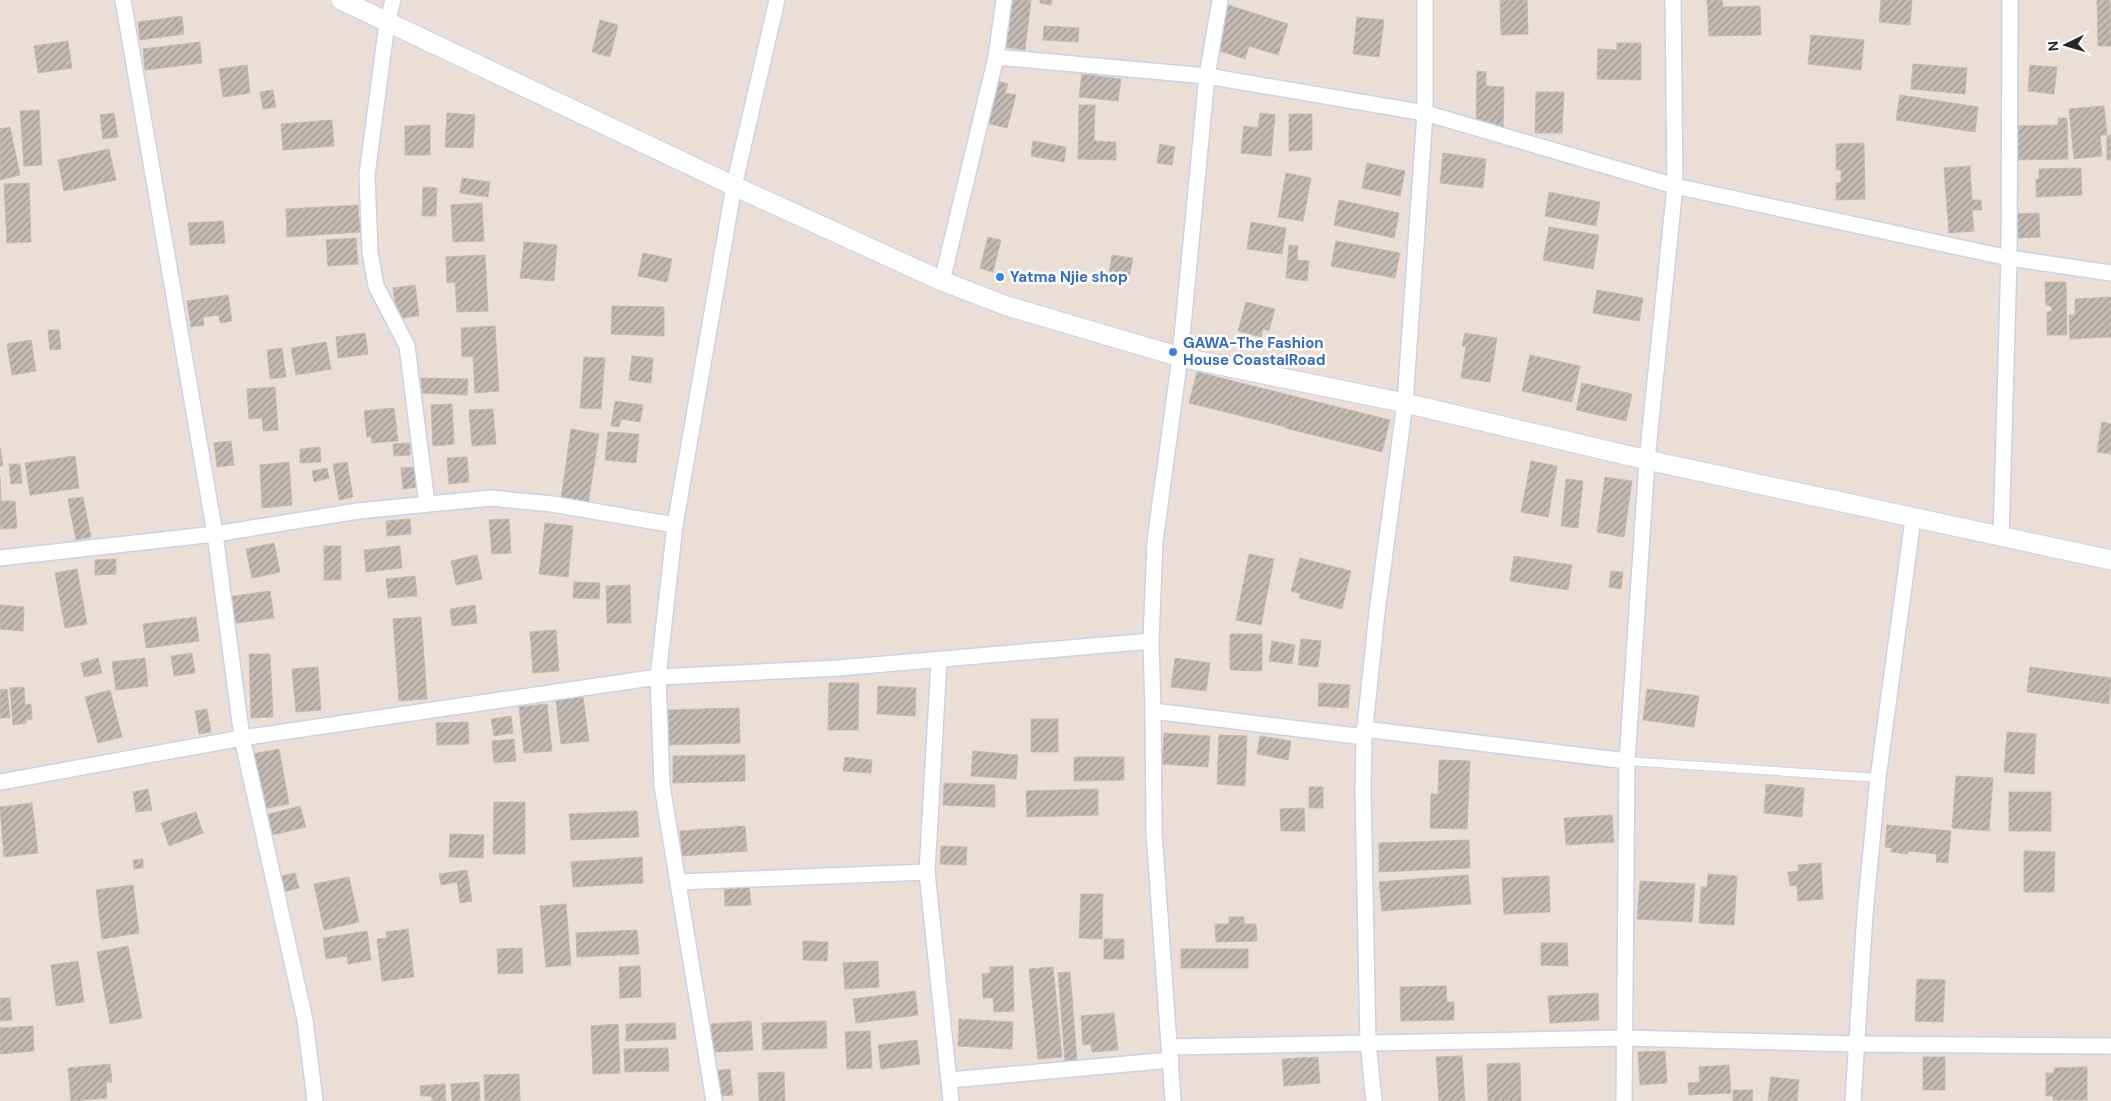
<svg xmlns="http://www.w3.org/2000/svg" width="2111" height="1101" font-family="'DM Sans',sans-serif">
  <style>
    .building { fill: url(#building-hatch); stroke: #c6bbb0 }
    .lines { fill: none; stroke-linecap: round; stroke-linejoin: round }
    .service-casing { stroke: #cbd3e2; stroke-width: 10 }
    .minor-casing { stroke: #cbd3e2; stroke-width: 18 }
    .tertiary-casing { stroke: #cbd3e2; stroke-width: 21 }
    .service { stroke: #fff; stroke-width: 8 }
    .minor { stroke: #fff; stroke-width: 15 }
    .tertiary { stroke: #fff; stroke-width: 19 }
    .shop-dot { fill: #3f7fe0; stroke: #fff; stroke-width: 2 }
    .labels { text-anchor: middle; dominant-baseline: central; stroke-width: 5; stroke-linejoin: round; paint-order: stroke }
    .shop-label { font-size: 15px; font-weight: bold; fill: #366cbe; stroke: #fff; text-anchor: start }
  </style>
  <defs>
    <pattern id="building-hatch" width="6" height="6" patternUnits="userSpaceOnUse" patternTransform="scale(1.25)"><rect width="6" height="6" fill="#c2bab3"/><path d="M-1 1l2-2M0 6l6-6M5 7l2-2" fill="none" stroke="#9e9792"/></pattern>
  </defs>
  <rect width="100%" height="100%" fill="#ebded6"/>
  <g class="building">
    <path d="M1012,0H1031L1025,50L1006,47Z"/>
    <path d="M1040,0H1052L1051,5L1040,3Z"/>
    <path d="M1500,0H1527L1528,34L1501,35Z"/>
    <path d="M1707,0H1722L1723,7L1760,6L1761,35L1709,36Z"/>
    <path d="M1881,0H1912L1910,25L1879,22Z"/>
    <path d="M2097,0H2110L2111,46H2098Z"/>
    <path d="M1228,5L1288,24L1278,55L1249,46L1245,59L1214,49Z"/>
    <path d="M182,16L184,34L140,40L138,22Z"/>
    <path d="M1357,17L1384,20L1379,57L1353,54Z"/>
    <path d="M600,20L618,25L610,57L592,52Z"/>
    <path d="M1044,26L1079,28L1078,42L1043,40Z"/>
    <path d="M1811,35L1864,40L1861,70L1808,64Z"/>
    <path d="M68,41L72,68L38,73L34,46Z"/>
    <path d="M200,42L202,63L145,70L143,49Z"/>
    <path d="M1617,43H1641V80L1597,79L1598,49L1617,50Z"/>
    <path d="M1913,64L1967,68L1965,94L1911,89Z"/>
    <path d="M247,65L250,93L223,97L219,69Z"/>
    <path d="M2030,65L2057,67L2054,94L2028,91Z"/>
    <path d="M1477,71L1486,72V86L1504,87L1503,128L1476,127Z"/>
    <path d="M1082,74L1121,79L1118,101L1079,97Z"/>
    <path d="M993,80L1008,84L1005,93L1016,95L1007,128L982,122Z"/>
    <path d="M273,90L276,107L263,109L260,92Z"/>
    <path d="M1536,92H1564L1562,133H1535Z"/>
    <path d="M1900,95L1978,107L1975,132L1896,120Z"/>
    <path d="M1079,105H1095L1094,141L1116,142V160L1078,159Z"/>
    <path d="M2104,106L2107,135H2100L2102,156L2074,159L2069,109Z"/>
    <path d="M39,110L42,165L24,166L20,111Z"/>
    <path d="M114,113L118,137L103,139L100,115Z"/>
    <path d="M447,113L475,115L473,148L445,147Z"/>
    <path d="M1260,113L1275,115L1271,156L1241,153L1244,126L1258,128Z"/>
    <path d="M1289,114H1312V150L1289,151Z"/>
    <path d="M2058,118H2067L2068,159L2013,160V126L2058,125Z"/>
    <path d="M332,120L334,146L283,150L281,124Z"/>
    <path d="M430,125V155H405V126Z"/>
    <path d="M10,127L20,175L0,180V129Z"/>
    <path d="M2111,135V160H2107V136Z"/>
    <path d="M1033,141L1066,147L1064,162L1031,156Z"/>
    <path d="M1864,143L1865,199L1836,200V183H1841V170H1836V144Z"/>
    <path d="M1160,144L1175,147L1172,165L1157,163Z"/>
    <path d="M109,149L116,180L64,191L58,160Z"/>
    <path d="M1443,153L1486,159L1483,188L1440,183Z"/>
    <path d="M1367,163L1405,171L1400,196L1362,188Z"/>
    <path d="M1970,166L1972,200H1981L1982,210H1972L1974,231L1949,233L1944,168Z"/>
    <path d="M2081,168L2082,195L2036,197V179H2039V169Z"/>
    <path d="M1286,173L1311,178L1303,221L1278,217Z"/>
    <path d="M462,178L490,182L488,197L460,193Z"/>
    <path d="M29,183L31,242L7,243L4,184Z"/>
    <path d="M423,187L437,188L436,216H422Z"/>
    <path d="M1549,192L1600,202L1596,226L1545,216Z"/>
    <path d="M1339,200L1399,213L1394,238L1334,225Z"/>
    <path d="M482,203L484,241L453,242L451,205Z"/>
    <path d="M358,205L360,232L287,237L286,209Z"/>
    <path d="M2039,213L2040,237L2016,238L2015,214Z"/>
    <path d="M223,221L225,243L190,245L188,223Z"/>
    <path d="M1251,222L1286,228L1282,254L1247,249Z"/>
    <path d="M1549,227L1599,235L1593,269L1543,260Z"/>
    <path d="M988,237L1001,240L993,272L980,268Z"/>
    <path d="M356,238L358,264L328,266L326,240Z"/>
    <path d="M1336,241L1400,253L1395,278L1331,266Z"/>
    <path d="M524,242L557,245L554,281L520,278Z"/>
    <path d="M1289,245L1298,246L1297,260L1309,261L1307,281L1286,278Z"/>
    <path d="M643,253L672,259L667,282L638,276Z"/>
    <path d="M485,255L488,311L457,312L455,282L447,283L446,257Z"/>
    <path d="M1112,255L1133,258L1129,278L1109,275Z"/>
    <path d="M2045,282H2066L2067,335H2047V312L2052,311L2051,306L2046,305Z"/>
    <path d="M415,285L419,316L397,318L393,288Z"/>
    <path d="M1597,290L1643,298L1639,321L1593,313Z"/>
    <path d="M228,295L232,321L220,323L219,315L203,317L204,325L191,327L187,301Z"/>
    <path d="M2111,297V337L2070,339L2069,315H2075V299Z"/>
    <path d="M1246,302L1275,309L1269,331L1263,329L1261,337L1238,331Z"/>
    <path d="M612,306L664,307V336L611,334Z"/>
    <path d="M495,326L499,391L475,393L473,356L462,357L461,328Z"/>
    <path d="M48,330H59L61,349L50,350Z"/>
    <path d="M365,333L368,354L338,358L336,337Z"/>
    <path d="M1465,333L1497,338L1490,382L1461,378L1466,346H1462Z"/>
    <path d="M31,340L36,371L12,375L7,344Z"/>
    <path d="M326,342L331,369L296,375L291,348Z"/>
    <path d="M282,348L286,377L270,379L267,350Z"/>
    <path d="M1530,355L1580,366L1572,402L1522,391Z"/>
    <path d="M632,356L653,358L651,383L629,380Z"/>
    <path d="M584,357L605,358L601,409L580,408Z"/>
    <path d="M1197,372L1293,396L1286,427L1189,403Z"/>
    <path d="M421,378L468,379L467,395L421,393Z"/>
    <path d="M1582,383L1632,394L1626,421L1576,410Z"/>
    <path d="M275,387L278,430L263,431L262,418L249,419L247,389Z"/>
    <path d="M1293,396L1390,420L1382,452L1285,428Z"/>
    <path d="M615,401L643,405L640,422L621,419L619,427L611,426Z"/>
    <path d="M452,404L454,444L433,446L431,405Z"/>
    <path d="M394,408L398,441L372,443L371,436L367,437L364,411Z"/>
    <path d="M493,409L496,444L472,446L469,410Z"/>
    <path d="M2102,422L2111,424V454L2097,452Z"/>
    <path d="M571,429L599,434L588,504L561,499Z"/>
    <path d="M608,432L639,434L636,463L605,460Z"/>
    <path d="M231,441L234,465L217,467L214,443Z"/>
    <path d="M410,443V455L394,456L393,444Z"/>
    <path d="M0,447L3,466H0Z"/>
    <path d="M320,447L321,462L300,463V449Z"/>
    <path d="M75,456L79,488L30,495L25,463Z"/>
    <path d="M467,457L469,482L449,484L447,458Z"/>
    <path d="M1531,461L1557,466L1548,517L1521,512Z"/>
    <path d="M289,462L292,505L262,508L260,465Z"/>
    <path d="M347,462L353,497L339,500L333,464Z"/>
    <path d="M9,464H20L22,483L11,484Z"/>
    <path d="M416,467L419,487L403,489L401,468Z"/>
    <path d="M327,468L329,478L314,482L312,471Z"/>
    <path d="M0,476L1,501H15L17,528L0,529Z"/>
    <path d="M1605,477L1632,481L1624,537L1597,532Z"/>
    <path d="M1566,479L1583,481L1578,528L1561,526Z"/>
    <path d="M83,497L91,537L76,540L68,499Z"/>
    <path d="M410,519L411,534L387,536L386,521Z"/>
    <path d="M509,519L511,553L492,554L489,520Z"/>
    <path d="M545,523L573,526L568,577L539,574Z"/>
    <path d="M274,543L280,572L252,578L246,549Z"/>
    <rect x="324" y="546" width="17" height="34"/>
    <path d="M400,546L402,568L366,572L364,550Z"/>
    <path d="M1249,554L1274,559L1261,625L1236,620Z"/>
    <path d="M477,555L482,579L456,585L451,561Z"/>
    <path d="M1514,556L1572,565L1568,590L1510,581Z"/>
    <path d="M1300,558L1351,571L1342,609L1299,598L1301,594L1291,591Z"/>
    <path d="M116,559V574L95,575V560Z"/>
    <path d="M77,569L87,624L65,628L55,573Z"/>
    <path d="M1611,571L1623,572L1621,589L1609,587Z"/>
    <path d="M415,576L417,596L388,598L386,579Z"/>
    <path d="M574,582L600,583L599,599L573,598Z"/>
    <path d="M630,585L631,623H607L606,586Z"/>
    <path d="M270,591L274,618L230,624L226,597Z"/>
    <path d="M0,605L24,607L23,631L0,629Z"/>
    <path d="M475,605L477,623L452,626L450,609Z"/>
    <path d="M196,617L199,641L146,648L143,624Z"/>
    <path d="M421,617L427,699L399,701L393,619Z"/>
    <path d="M556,630L559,671L533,673L530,632Z"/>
    <path d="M1230,634H1262V671L1230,670Z"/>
    <path d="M1301,639L1321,641L1318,667L1298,665Z"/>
    <path d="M1272,641L1295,645L1292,664L1269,661Z"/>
    <path d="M192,653L195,673L174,676L171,656Z"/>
    <path d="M249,654H270L273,717L251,718Z"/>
    <path d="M98,658L102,673L84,677L81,663Z"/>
    <path d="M145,658L148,686L116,690L112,662Z"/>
    <path d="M1175,658L1210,663L1206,691L1171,687Z"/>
    <path d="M318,667L321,710L296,712L292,669Z"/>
    <path d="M2030,667L2111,678L2109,704L2027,692Z"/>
    <path d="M829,683H859L858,730H828Z"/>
    <path d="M1319,683L1350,685L1348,708L1318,706Z"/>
    <path d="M878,686L916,688L915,716L877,714Z"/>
    <path d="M24,687L25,705L31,704L32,719L26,720V723L13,725L10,688Z"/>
    <path d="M7,689L10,718H0V690Z"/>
    <path d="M1647,689L1699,696L1694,727L1643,720Z"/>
    <path d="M110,690L122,737L98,743L85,697Z"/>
    <path d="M583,697L589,741L561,744L556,700Z"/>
    <path d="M547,704L552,751L524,753L519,707Z"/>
    <path d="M739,708L740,743L667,745L666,710Z"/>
    <path d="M207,709L211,732L199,734L195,711Z"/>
    <path d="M511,716L513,733L494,736L491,719Z"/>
    <rect x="1031" y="719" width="27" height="33"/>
    <path d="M468,722L469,744L437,745L436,723Z"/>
    <path d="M2007,732L2036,734L2034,774L2004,772Z"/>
    <path d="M1164,733L1210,736L1208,767L1162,764Z"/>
    <path d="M1219,735L1247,736L1245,786L1217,784Z"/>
    <path d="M1260,736L1291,741L1288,760L1257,754Z"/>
    <path d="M514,739L516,761L494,763L492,741Z"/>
    <path d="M279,749L289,804L261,809L252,754Z"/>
    <path d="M973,751L1018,755L1016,779L971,776Z"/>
    <path d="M745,755V781L673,783V756Z"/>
    <path d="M845,757L872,760L871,773L843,771Z"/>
    <path d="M1074,757H1124V780L1074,781Z"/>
    <path d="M1439,760L1470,761L1467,829L1430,828L1431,794H1438Z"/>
    <path d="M1956,776L1993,778L1989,831L1952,828Z"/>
    <path d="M944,783L995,785V807L943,805Z"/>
    <path d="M1766,784L1804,788L1802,817L1764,813Z"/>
    <rect x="1309" y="787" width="14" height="21"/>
    <path d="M148,789L152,810L136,812L133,792Z"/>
    <path d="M1098,789V815L1027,817L1026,791Z"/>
    <rect x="2009" y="792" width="42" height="39"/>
    <path d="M494,802H525V854H493Z"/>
    <path d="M32,803L38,853L4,857L0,807Z"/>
    <path d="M300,806L306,827L268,836L262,816Z"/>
    <path d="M1304,808L1305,831H1281L1280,809Z"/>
    <path d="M637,811L639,837L571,840L569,814Z"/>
    <path d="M196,812L203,833L169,846L161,823Z"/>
    <path d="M1612,815L1614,842L1566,845L1564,818Z"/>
    <path d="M1887,825L1951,831L1948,863L1936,862L1937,854L1908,851V854L1891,852L1892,848L1885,847Z"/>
    <path d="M745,826L747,851L682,856L680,831Z"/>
    <path d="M450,834L484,835L483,858L449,857Z"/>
    <path d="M1469,840L1470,868L1379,872V843Z"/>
    <path d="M941,846L967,847L966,865L940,864Z"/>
    <path d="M2024,851L2055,852L2054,892H2024Z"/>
    <path d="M642,857L643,883L573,887L571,862Z"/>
    <path d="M143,859V868L134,869L133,860Z"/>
    <path d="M1821,863L1823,899L1798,901L1797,885L1790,886L1788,872L1799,871L1798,865Z"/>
    <path d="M467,870L472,901L460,903L457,882L441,885L439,874Z"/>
    <path d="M295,873L299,888L278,893L274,878Z"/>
    <path d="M1708,874L1737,876L1734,925L1699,923L1701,887H1707Z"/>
    <path d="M1468,875L1471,904L1456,905L1454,876Z"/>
    <path d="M1454,876L1456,905L1382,911L1379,882Z"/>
    <path d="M1549,876L1550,912L1504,914L1502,878Z"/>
    <path d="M349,877L359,922L324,930L314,884Z"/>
    <path d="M1640,881L1695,884L1692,922L1637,919Z"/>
    <path d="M749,883L751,905L725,906L724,884Z"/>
    <path d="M133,885L139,933L102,939L96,890Z"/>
    <path d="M1081,894H1103L1102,939L1079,938Z"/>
    <path d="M566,904L571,965L546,967L540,906Z"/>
    <path d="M1229,917H1244V924H1256L1257,941L1216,942L1215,924H1229Z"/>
    <path d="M408,929L414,977L382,981L377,939L387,938L386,932Z"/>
    <path d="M637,930L639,954L577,957L576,933Z"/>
    <path d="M367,931L371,960L348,964L347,956L326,959L323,938Z"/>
    <rect x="1104" y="939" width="20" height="20"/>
    <path d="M803,941L828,942L827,961L803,960Z"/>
    <path d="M1541,943H1567L1568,966L1541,965Z"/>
    <path d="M128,946L142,1018L110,1024L97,952Z"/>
    <path d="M522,948L523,973L498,974L497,949Z"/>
    <rect x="1181" y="949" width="67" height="19"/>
    <path d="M78,961L84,1002L56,1006L51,965Z"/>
    <path d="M878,961L879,987L845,989L843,963Z"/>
    <path d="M640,966L641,997L620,998L619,967Z"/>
    <path d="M1013,966L1014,1011L994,1012L993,998H983L982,974L990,973V967Z"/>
    <path d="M1053,967L1062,1057L1038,1059L1029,969Z"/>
    <path d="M1070,972L1077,1060L1065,1061L1058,973Z"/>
    <path d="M1917,979L1945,980L1943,1022L1915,1021Z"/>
    <path d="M1446,986L1447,1002H1454V1020L1401,1021L1400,987Z"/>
    <path d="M915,991L918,1015L856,1023L853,999Z"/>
    <path d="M1598,993L1599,1020L1550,1023L1548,996Z"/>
    <path d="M0,998H10L12,1020L0,1021Z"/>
    <path d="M1114,1013L1118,1050L1092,1052L1091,1044L1083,1045L1081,1016Z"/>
    <path d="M959,1019L1013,1022L1012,1049L958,1046Z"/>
    <path d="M751,1021L753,1050L713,1052L711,1024Z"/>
    <path d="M826,1021L827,1048L763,1050L762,1023Z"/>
    <path d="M675,1023L676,1039L626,1041V1024Z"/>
    <path d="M618,1024L620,1073L593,1074L591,1026Z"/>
    <path d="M33,1026L34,1051L0,1054V1028Z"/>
    <path d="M870,1031L872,1068L847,1069L845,1032Z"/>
    <path d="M917,1040L920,1064L881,1069L878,1045Z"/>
    <path d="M668,1048L669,1071L625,1072L624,1049Z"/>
    <path d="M1665,1051L1667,1083L1640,1085L1638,1052Z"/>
    <path d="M1462,1056L1465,1101H1439L1436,1057Z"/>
    <path d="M1318,1057L1320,1083L1284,1086L1282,1059Z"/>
    <rect x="1923" y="1057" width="22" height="33"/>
    <path d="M1520,1063L1521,1101H1488L1487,1064Z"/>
    <path d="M110,1064L112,1082H106L107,1098L71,1101L68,1068Z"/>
    <path d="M1729,1065L1731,1093L1689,1095L1688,1083L1700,1082L1699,1067Z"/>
    <path d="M2087,1067V1100H2053V1096H2046V1073H2054V1068Z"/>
    <path d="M730,1069L733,1095L717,1096L714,1071Z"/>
    <path d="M784,1072L785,1101H759L758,1073Z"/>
    <path d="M519,1074L520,1101H485L484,1075Z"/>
    <path d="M1771,1077L1799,1080L1797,1101H1768Z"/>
    <path d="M479,1082L480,1101H452L451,1084Z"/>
    <path d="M445,1084L446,1101H432V1096H421L420,1086Z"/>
    <path d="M1733,1090H1753L1752,1101H1733Z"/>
  </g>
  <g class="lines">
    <defs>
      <path id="service" d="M1627,761L1878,778"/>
      <g id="minor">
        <path d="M123,0L215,534L242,738L305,1020L315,1101"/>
        <path d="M393,0L387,23L367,175L370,252L376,286L407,346L427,504"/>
        <path d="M996,57L1207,76L1425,113L1675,186L2009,258L2111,273"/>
        <path d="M942,281L996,57L1004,0"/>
        <path d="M2001,538L2009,258L2010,0"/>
        <path d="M0,558L215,534L358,511L491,498L552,504L675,525"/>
        <path d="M939,661L927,872L951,1101"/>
        <path d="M1153,711L1364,737"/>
        <path d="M1364,729L1627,761"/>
        <path d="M0,782L242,738L658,677L838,668L1151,641"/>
        <path d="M678,882L927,872"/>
        <path d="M1170,1047L1623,1038L1857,1044L2111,1046"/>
        <path d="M950,1080L1171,1060"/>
        <path d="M714,1101L662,786L658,677L675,525L734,186L777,0"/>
        <path d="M1173,1101L1154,832L1153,711L1151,641L1155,541L1180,357L1207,76L1220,0"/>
        <path d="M1374,1101L1368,1043L1363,791L1364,737L1377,612L1405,403L1425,113V0"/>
        <path d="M1624,1101L1627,761L1647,460L1675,186L1673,0"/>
        <path d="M1853,1101L1865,914L1878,778L1913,519"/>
      </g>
      <path id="tertiary" d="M341,0L734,186L942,281L1007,306L1180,357L1405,403L1647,460L2111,560"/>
    </defs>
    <use href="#service" class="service-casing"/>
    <use href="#minor" class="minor-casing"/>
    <use href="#tertiary" class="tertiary-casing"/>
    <use href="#service" class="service"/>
    <use href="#minor" class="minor"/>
    <use href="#tertiary" class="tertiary"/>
  </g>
  <g class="shop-dot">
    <circle cx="1000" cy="277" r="5"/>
    <circle cx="1173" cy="352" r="5"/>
  </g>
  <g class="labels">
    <g class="shop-label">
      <text x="1010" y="277">Yatma Njie shop</text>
      <text x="1183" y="343">GAWA-The Fashion<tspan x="1183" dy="17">House CoastalRoad</tspan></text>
    </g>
  </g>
  <g transform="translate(2066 45) rotate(265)" stroke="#ffffff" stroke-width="4" paint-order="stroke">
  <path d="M0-4L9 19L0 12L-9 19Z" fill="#272727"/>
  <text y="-8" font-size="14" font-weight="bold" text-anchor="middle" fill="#272727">N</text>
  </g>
</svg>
